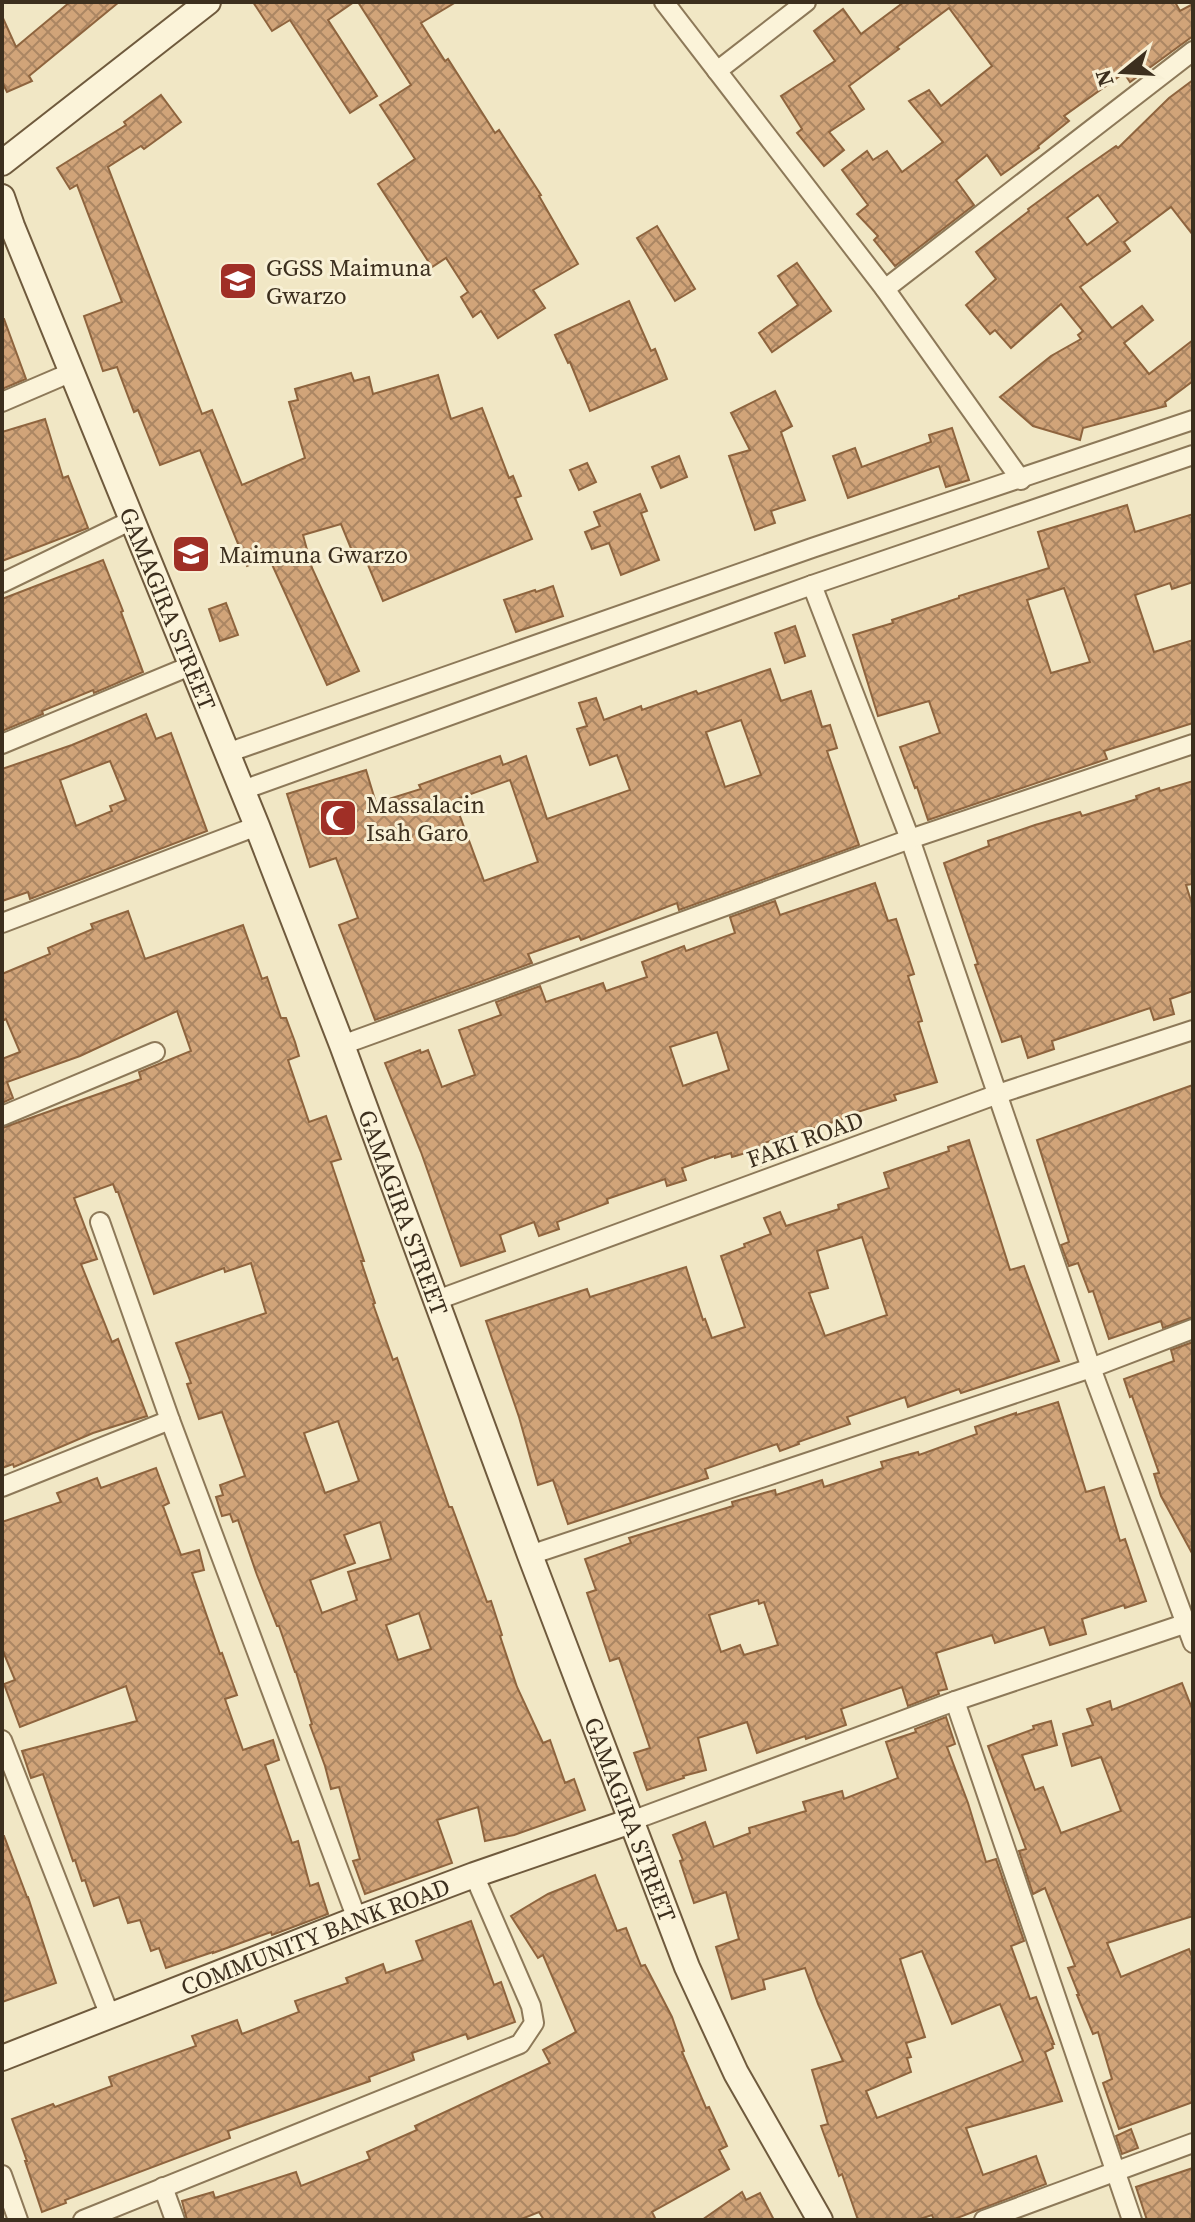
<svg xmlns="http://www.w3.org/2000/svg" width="1195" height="2222" font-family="'Source Serif 4',serif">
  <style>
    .building { fill: url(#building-cross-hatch); stroke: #8e643e; stroke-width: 2; fill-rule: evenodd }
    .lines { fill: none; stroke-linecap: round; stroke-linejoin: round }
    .street-casing { stroke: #8d7959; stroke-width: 22 }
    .secondary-casing { stroke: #6f5a3d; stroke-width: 28 }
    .street { stroke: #fbf3d9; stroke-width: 18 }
    .secondary { stroke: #fbf3d9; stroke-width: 24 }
    .labels { text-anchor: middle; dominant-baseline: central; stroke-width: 6; stroke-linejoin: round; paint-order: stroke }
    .poi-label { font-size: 24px; fill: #3c2f1e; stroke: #f8f0d5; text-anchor: start }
    .street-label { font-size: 24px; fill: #3c2f1e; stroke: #f8f0d5 }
  </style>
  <defs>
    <pattern id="building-cross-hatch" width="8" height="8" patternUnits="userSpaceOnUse" patternTransform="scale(2)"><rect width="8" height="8" fill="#d1a479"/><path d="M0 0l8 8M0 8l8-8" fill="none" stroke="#ab8663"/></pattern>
  </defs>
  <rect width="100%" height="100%" fill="#f1e7c5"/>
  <g class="building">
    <path d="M70,2H119L29,76L32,81L7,92L2,82V16L16,47Z"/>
    <path d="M253,2H354L328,20L377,96L350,113L290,20L272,31Z"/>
    <path d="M358,2H456L421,23L445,61L448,59L495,133L499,130L541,195L539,196L578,264L533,290L545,308L498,338L481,311L473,317L461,297L468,292L446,258L432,267L378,184L415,159L380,105L411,85Z"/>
    <path d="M904,2H1175L1180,11L1193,4V36L1130,82L1124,73L1064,116L1069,121L1038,146L1039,148L1001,175L987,155L956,180L974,205L895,266L874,240L878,236L857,214L868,205L842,170L867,151L873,160L887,151L902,172L943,142L909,101L929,90L941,106L992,66L949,8L897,47L899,49L849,86L864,109L829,132L844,150L824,166L797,133L802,129L781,96L835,61L814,31L843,9L861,34Z"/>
    <path d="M1193,80V235L1171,207L1124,242L1130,251L1080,287L1112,328L1142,306L1153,320L1124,343L1149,374L1193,340V381L1165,402L1166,406L1083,428L1080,440L1033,426L1000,397L1051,356L1081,339L1078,335L1083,331L1061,304L1011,348L995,330L990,334L966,305L996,279L976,252L1029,211L1028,209L1080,171L1116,146L1118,148L1169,98ZM1098,195L1118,222L1087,245L1067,218Z"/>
    <path d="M161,95L181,122L144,149L141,146L108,167L202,414L212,410L242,485L305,458L289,402L298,400L295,389L351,373L354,381L369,377L373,394L438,375L451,419L482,408L509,478L513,476L521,496L515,498L532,539L383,601L366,560L357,563L341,524L303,535L312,568L359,671L327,685L270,560L262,563L261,560L247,566L200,450L160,465L138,410L134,412L117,367L103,371L84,316L122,302L77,185L70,189L57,168L126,125L124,122Z"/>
    <path d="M657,226L695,289L675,301L637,238Z"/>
    <path d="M797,263L831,311L772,352L759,333L798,305L778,276Z"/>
    <path d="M629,301L651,351L655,349L667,379L590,411L570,362L568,363L555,335Z"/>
    <path d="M2,319H4L26,379L2,389Z"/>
    <path d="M775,391L792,426L781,432L805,500L771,511L775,523L755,530L729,456L750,450L731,413Z"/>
    <path d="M45,419L63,478L68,476L88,528L2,561V432Z"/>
    <path d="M952,428L969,480L946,487L939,466L848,498L833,456L855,448L862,467L931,442L929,435Z"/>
    <path d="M679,456L687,477L661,488L652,467Z"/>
    <path d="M587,463L596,482L579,490L570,470Z"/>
    <path d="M640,494L647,511L641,513L659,560L621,575L609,543L592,549L585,532L600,526L594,512Z"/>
    <path d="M1127,505L1135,532L1193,514V582L1172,589L1170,583L1135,595L1154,652L1193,640V723L1104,751L1107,759L928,820L917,787L915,788L900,747L940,733L929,701L878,716L853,635L893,623L892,620L959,598V596L1049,568L1038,532ZM1064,588L1090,662L1051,673L1027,600Z"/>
    <path d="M103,560L123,611L121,612L143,672L94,693L93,690L42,711L43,714L2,731V599Z"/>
    <path d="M553,586L563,616L516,632L504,600L535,590L536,592Z"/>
    <path d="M226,603L238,635L220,641L209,609Z"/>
    <path d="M795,626L805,656L785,663L775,633Z"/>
    <path d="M770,669L781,701L811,691L822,727L830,725L837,748L827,751L859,845L679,910L677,903L581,940L579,936L528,954L532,963L375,1020L339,925L358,918L336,858L310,867L287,794L366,770L376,803L421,789L419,785L500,756L503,765L526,756L547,819L630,790L617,755L590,765L577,729L587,726L579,703L596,698L604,720L641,706L642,710L696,691L698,694ZM741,720L761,775L725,787L706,732ZM510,780L538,862L484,881L454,800Z"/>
    <path d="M146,714L156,739L171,733L207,831L30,899L28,892L2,901V769L72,745ZM110,761L126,800L110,806L112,811L76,826L60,780Z"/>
    <path d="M1193,781V884L1186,885L1193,907V991L1170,999L1174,1014L1154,1020L1150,1008L1052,1041L1054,1049L1028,1058L1021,1036L1002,1042L975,965L978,964L944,863L989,846L988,841L1035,825L1080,812L1082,816L1137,799L1136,796L1159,788L1160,791Z"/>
    <path d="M875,883L888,921L896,919L914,974L908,976L922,1021L918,1022L937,1082L894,1095L896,1100L854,1113L855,1115L812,1129L811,1127L764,1143L771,1162L755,1168L749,1152L732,1157L731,1153L715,1158V1156L682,1168L686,1180L667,1186L665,1179L607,1199L608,1203L557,1222L559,1229L539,1236L534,1222L500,1235L505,1251L461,1266L421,1152L385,1063L420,1050L421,1053L428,1050L442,1087L475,1075L459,1030L501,1015L496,1002L540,986L546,1002L603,983L606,991L647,977L642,962L684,946L686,951L735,933L730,917L775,901L780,915ZM717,1032L729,1070L683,1086L670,1047Z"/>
    <path d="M128,911L145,959L243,925L262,979L267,977L281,1018H286L295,1042L299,1056L288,1060L309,1122L326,1116L341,1159L331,1162L364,1261H361L375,1303L373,1304L393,1360L397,1358L449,1507H452L487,1602L491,1601L502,1635L500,1636L517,1687L543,1743L550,1740L565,1783L574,1779L585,1810L514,1835L485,1841L478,1807L437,1820L452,1863L365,1894L353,1861L360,1859L339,1787L331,1789L325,1766L310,1725L312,1724L296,1672H295L279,1626H277L257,1575L238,1520L233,1522L230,1514L222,1516L216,1497L223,1495L220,1485L245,1476L222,1412L199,1419L187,1384L191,1383L176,1343L266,1313L251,1263L225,1272L224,1268L154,1294L118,1192H116L113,1184L74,1198L97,1259L81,1264L112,1342L118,1339L147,1416L93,1433L14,1467L13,1464L2,1468V1128L141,1079L139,1072L191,1051L177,1011L80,1056L7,1082L13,1098L2,1103V1059L20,1052L6,1019L2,1021V974L50,954L48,948L93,929L91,924ZM338,1421L359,1481L325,1493L304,1433ZM380,1522L391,1559L348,1572L357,1600L322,1613L310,1580L355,1563L344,1535ZM419,1613L431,1649L398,1660L386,1625Z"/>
    <path d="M1193,1085V1317L1163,1328L1161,1321L1109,1339L1093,1291L1089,1292L1078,1263L1069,1266L1061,1245L1069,1242L1037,1140Z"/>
    <path d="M969,1140L1010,1270L1024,1266L1059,1361L961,1393L959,1389L908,1407L905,1397L847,1417L850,1424L798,1442L799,1444L780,1451L777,1444L705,1469L708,1478L568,1524L553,1480L538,1485L519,1417L486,1321L587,1289L590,1297L686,1267L703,1320L705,1319L712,1338L745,1327L721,1256L745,1247L744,1244L771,1234L764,1218L780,1212L786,1226L839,1209L838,1205L889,1188L884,1173L949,1151L948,1147ZM862,1237L887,1315L825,1336L809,1293L828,1288L817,1251Z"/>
    <path d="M1193,1342V1555L1161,1496L1154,1474L1159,1473L1132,1396L1130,1397L1124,1379L1174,1361L1171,1350Z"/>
    <path d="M1058,1402L1086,1492L1104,1487L1120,1541L1125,1539L1146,1601L1125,1608L1124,1605L1082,1619L1086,1634L1050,1645L1044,1627L995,1643L992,1635L936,1653L947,1689L938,1691L939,1694L908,1706L902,1687L841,1709L846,1725L806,1739L805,1736L757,1753L747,1722L698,1738L706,1770L683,1776L684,1778L647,1790L634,1753L650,1748L619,1658L610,1661L587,1593L596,1590L585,1559L631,1543L629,1538L733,1506L732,1502L775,1490L776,1495L822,1480L824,1487L883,1468L881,1462L918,1452L919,1455L977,1434L975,1427L1016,1413V1415ZM758,1600L759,1604L764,1602L778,1645L744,1655L740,1645L721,1652L709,1615Z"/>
    <path d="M156,1468L169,1503L163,1506L181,1555L199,1550L204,1570L192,1573L220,1654L222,1653L237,1695L225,1699L243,1750L273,1740L279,1760L265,1765L292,1843L298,1841L310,1886L318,1883L328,1914L272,1935L271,1932L213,1953V1952L166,1968L159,1948L151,1951L140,1920L128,1923L119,1897L94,1906L85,1880L82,1881L75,1860L73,1861L43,1774L31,1778L22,1751L137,1721L126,1686L20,1727L4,1684L15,1680L2,1649V1522L61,1502L57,1493L97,1478L101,1488Z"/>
    <path d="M1182,1683L1193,1711V1916L1107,1943L1121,1977L1189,1949L1193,1959V2102L1119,2129L1103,2083L1112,2079L1098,2032L1093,2034L1077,1995H1079L1068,1968L1075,1966L1045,1888L1033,1894L1019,1851L1026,1849L988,1746L1034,1729L1033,1726L1051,1721L1057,1745L1022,1755L1035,1790L1043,1787L1061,1833L1121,1811L1101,1757L1072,1766L1063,1734L1093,1725L1087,1709L1110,1701L1112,1710Z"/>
    <path d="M946,1717L955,1744L947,1747L968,1803L986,1862L996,1859L1024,1941L1011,1946L1030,1999L1036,1997L1054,2044H1052L1053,2048L1045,2052L1062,2101L966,2128L983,2175L1036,2156L1046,2184L952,2220H934L932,2215L917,2220H858L842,2174L839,2176L821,2126L828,2124L812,2070L843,2061L818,2004L805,1968L763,1980L765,1989L732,1999L716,1947L739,1939L726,1892L694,1903L680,1861L683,1860L673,1835L705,1822L714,1847L750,1833L749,1828L806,1811L803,1802L842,1791L844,1799L898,1778L886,1742L916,1732L915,1729ZM922,1951L952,2024L1000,2004L1023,2061L877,2118L866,2091L911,2072L907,2058L911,2057L906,2043L925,2037L900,1959Z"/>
    <path d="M2,1836H4L27,1897H28L56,1983L2,2002Z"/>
    <path d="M595,1875L617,1931L626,1928L641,1966L645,1965L672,2017L684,2051L682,2052L706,2108L709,2107L727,2146L719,2150L729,2169L652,2212L656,2220H544L539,2212L519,2220H187L182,2201L213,2192L215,2198L296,2172L301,2186L370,2159L367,2152L417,2130L415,2126L550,2063L543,2050L576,2032L543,1955L538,1958L511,1916L548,1894Z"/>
    <path d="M471,1921L494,1985L501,1982L515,2022L468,2039L466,2034L412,2053L414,2060L369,2077L370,2081L228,2131L230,2138L65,2200L66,2203L42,2212L25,2161H27L12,2119L53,2104L55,2107L112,2086L109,2077L196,2046L192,2036L237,2020L242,2034L299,2012L295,2001L348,1983L346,1978L383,1964L386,1973L423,1960L416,1941Z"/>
    <path d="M1131,2129L1138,2148L1122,2154L1116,2136Z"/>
    <path d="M1193,2168V2220H1147L1136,2187Z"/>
    <path d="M742,2192L746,2200L760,2193L774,2220H702Z"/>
  </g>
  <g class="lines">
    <defs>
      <g id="street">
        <path d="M664,2L885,289L1021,480"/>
        <path d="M717,71L806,2"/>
        <path d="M885,289L1193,51"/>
        <path d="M2,402L72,372"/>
        <path d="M2,583L132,520"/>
        <path d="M812,585L910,839L1091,1368L1193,1643"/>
        <path d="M2,744L190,666"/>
        <path d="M227,753L812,548L1193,420"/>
        <path d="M243,790L812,585L1193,455"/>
        <path d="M2,923L257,826"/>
        <path d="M342,1045L910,839L1193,744"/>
        <path d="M2,1116L155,1052"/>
        <path d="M100,1222L170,1420L357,1919"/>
        <path d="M437,1300L998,1094L1193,1030"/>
        <path d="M2,1487L170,1420"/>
        <path d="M530,1555L1091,1368L1193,1329"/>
        <path d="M955,1701L1132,2220"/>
        <path d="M2,1740L110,2016"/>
        <path d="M631,1821L955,1701L1193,1621"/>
        <path d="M2,2175L18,2220"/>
        <path d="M163,2187L175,2220"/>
        <path d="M83,2220L520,2044L534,2023L531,2006L474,1875"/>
        <path d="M984,2220L1193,2143"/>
      </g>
      <g id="secondary">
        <path d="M2,163L208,2"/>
        <path id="s1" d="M2,197L12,226L257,826L342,1045L530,1555L687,1967L736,2073L820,2220"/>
        <path id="s2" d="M2,2058L357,1919L474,1875L631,1821"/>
      </g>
    </defs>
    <use href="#street" class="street-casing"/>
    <use href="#secondary" class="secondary-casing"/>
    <use href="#street" class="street"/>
    <use href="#secondary" class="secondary"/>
  </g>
  <defs>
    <symbol id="school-square" viewBox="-11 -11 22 22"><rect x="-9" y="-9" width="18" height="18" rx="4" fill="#a02f26" stroke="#f8f0d5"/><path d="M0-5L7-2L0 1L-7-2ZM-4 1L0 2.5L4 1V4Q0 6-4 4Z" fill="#fff"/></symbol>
    <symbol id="mosque-square" viewBox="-11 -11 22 22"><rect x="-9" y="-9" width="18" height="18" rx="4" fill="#a02f26" stroke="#f8f0d5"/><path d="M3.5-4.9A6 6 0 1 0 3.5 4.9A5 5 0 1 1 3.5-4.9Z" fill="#fff"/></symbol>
  </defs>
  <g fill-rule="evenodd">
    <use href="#school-square" x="216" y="259" width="44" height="44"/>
    <use href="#school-square" x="169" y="532" width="44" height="44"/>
    <use href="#mosque-square" x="316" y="796" width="44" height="44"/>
  </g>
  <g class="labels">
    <g class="poi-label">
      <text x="266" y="267">GGSS Maimuna<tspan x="266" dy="28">Gwarzo</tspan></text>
      <text x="219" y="554">Maimuna Gwarzo</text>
      <text x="366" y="804">Massalacin<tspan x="366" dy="28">Isah Garo</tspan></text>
    </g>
    <g class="street-label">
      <text stroke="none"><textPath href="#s1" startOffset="444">GAMAGIRA STREET</textPath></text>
      <text transform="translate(805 1139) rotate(-20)">FAKI ROAD</text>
      <text stroke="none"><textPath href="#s1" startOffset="1092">GAMAGIRA STREET</textPath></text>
      <text stroke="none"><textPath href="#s1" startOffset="1740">GAMAGIRA STREET</textPath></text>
      <text stroke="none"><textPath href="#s2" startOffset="336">COMMUNITY BANK ROAD</textPath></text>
    </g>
  </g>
  <rect width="1195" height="2222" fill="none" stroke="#3c2f1e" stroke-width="8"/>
  <g transform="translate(1123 72) rotate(252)" stroke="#f8f0d5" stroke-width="6" paint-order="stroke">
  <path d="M0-6L14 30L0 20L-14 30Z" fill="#3c2f1e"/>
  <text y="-12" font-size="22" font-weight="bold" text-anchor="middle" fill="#3c2f1e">N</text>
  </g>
</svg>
